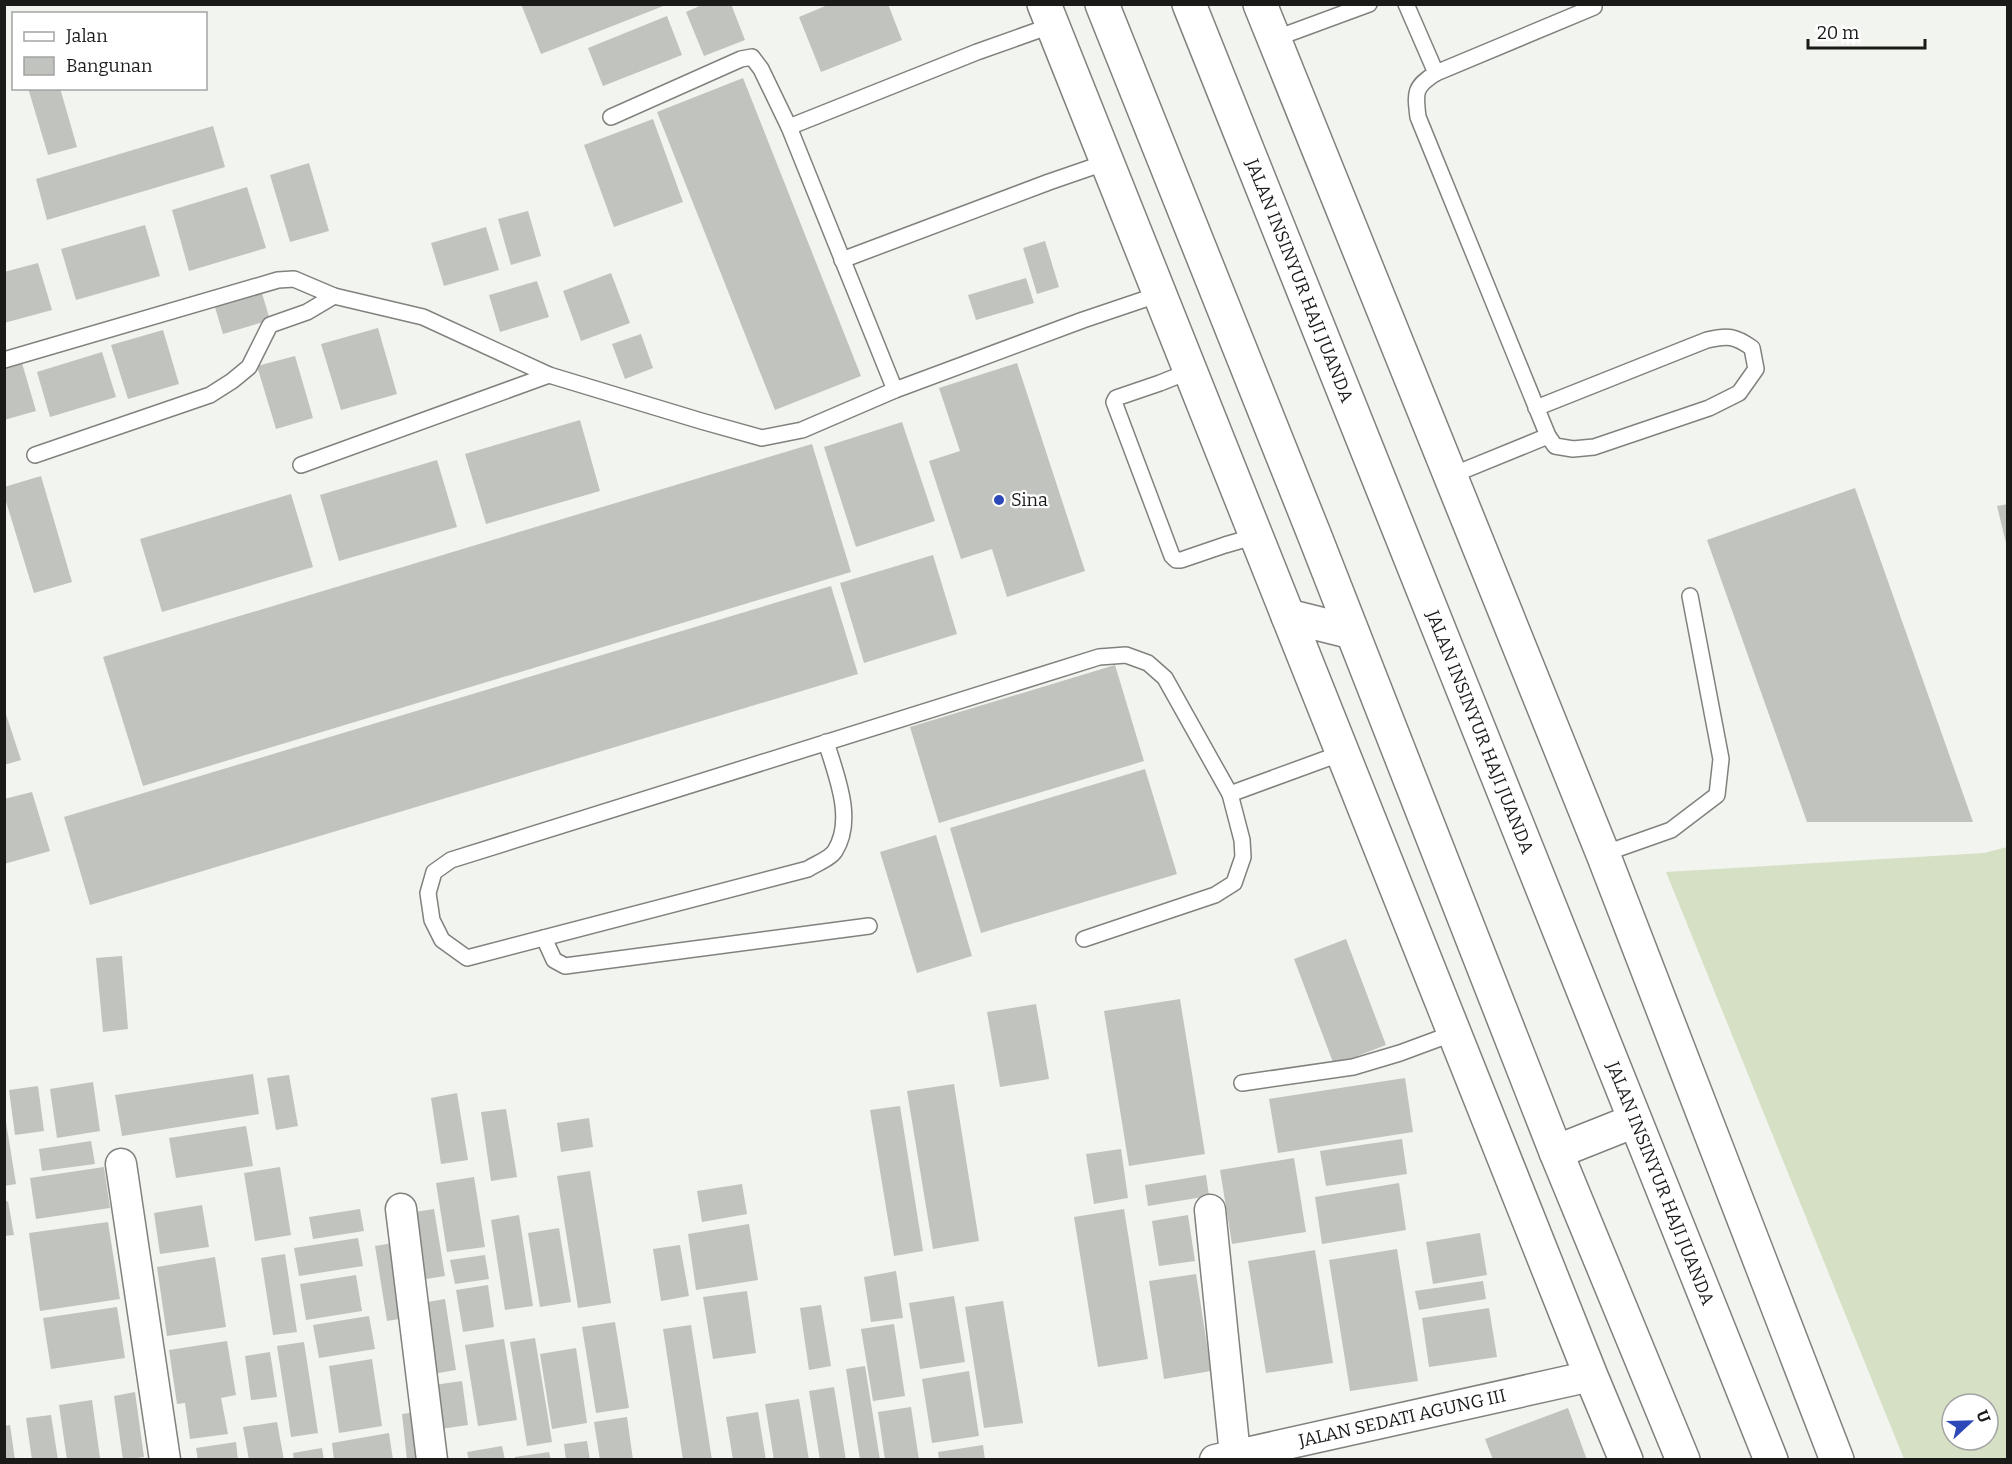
<svg xmlns="http://www.w3.org/2000/svg" width="2012" height="1464" font-family="Bitter,serif">
  <style>
    .grass { fill: #d6e0c4; fill-rule: evenodd }
    .building { fill: #c1c3be }
    .lines { fill: none; stroke-linecap: round; stroke-linejoin: round }
    .lane-casing { stroke: #81827e; stroke-width: 18 }
    .street-casing { stroke: #81827e; stroke-width: 33 }
    .secondary-casing { stroke: #81827e; stroke-width: 36 }
    .highway-casing { stroke: #81827e; stroke-width: 36 }
    .lane { stroke: #fff; stroke-width: 15 }
    .street { stroke: #fff; stroke-width: 30 }
    .secondary { stroke: #fff; stroke-width: 33 }
    .highway { stroke: #fff; stroke-width: 33 }
    .poi-dot { fill: #2d48b8; stroke: #fff; stroke-width: 2 }
    .labels { text-anchor: middle; dominant-baseline: central; stroke-width: 4.5; stroke-linejoin: round; paint-order: stroke }
    .street-label { font-size: 18px; fill: #1a1b19; stroke: #fff }
    .poi-label { font-size: 18px; fill: #1a1b19; stroke: #fff; text-anchor: start }
  </style>
  <rect width="100%" height="100%" fill="#f2f4ef"/>
  <path class="grass" d="M2007,847V1459H1904L1666,872L1984,853ZM1952,1404H1988V1440H1952Z"/>
  <g class="building">
    <path d="M521,4H666V5L541,54Z"/>
    <path d="M704,4H731L745,40L704,56L686,12Z"/>
    <path d="M830,4H888L902,40L821,72L799,17Z"/>
    <path d="M667,16L682,55L603,86L588,48Z"/>
    <path d="M743,78L861,376L775,410L657,112Z"/>
    <path d="M28,88H60L77,147L48,155Z"/>
    <path d="M653,119L683,202L614,227L584,145Z"/>
    <path d="M213,126L225,167L47,220L36,179Z"/>
    <path d="M309,163L329,231L290,242L270,175Z"/>
    <path d="M247,187L266,248L189,271L172,210Z"/>
    <path d="M528,211L541,256L511,265L498,219Z"/>
    <path d="M145,225L160,276L76,300L61,249Z"/>
    <path d="M486,227L499,270L444,286L431,243Z"/>
    <path d="M1045,241L1059,287L1037,294L1023,248Z"/>
    <path d="M38,263L52,310L4,323V272Z"/>
    <path d="M611,273L630,323L581,341L563,291Z"/>
    <path d="M1026,278L1034,303L976,320L968,295Z"/>
    <path d="M537,281L549,317L500,332L489,295Z"/>
    <path d="M261,290L270,320L223,334L214,304Z"/>
    <path d="M378,328L397,394L341,410L321,344Z"/>
    <path d="M163,330L179,384L128,399L111,345Z"/>
    <path d="M641,334L653,368L625,379L612,344Z"/>
    <path d="M102,352L116,397L50,417L37,372Z"/>
    <path d="M295,356L313,418L276,429L257,366Z"/>
    <path d="M22,363L36,411L4,420V368Z"/>
    <path d="M1017,363L1085,571L1007,597L992,549L961,559L929,461L960,451L939,388Z"/>
    <path d="M580,420L600,491L486,524L465,454Z"/>
    <path d="M902,422L935,521L856,547L824,447Z"/>
    <path d="M812,444L851,572L143,786L103,657Z"/>
    <path d="M437,460L457,527L339,561L320,495Z"/>
    <path d="M41,476L72,582L34,593L4,495V487Z"/>
    <path d="M1855,488L1973,822H1807L1707,540Z"/>
    <path d="M291,494L313,567L162,612L140,539Z"/>
    <path d="M2008,504V547H2007L1997,506Z"/>
    <path d="M933,555L957,634L864,663L840,583Z"/>
    <path d="M831,586L858,674L90,905L64,817Z"/>
    <path d="M1115,665L1144,761L939,823L910,727Z"/>
    <path d="M4,708L21,760L4,765Z"/>
    <path d="M1145,769L1177,874L981,933L950,828Z"/>
    <path d="M32,792L50,851L4,864V799Z"/>
    <path d="M936,835L972,956L917,973L880,852Z"/>
    <path d="M1346,939L1386,1045L1334,1065L1294,959Z"/>
    <path d="M122,956L128,1029L103,1032L96,958Z"/>
    <path d="M1180,999L1205,1154L1129,1166L1104,1011Z"/>
    <path d="M1036,1004L1049,1079L1000,1087L987,1012Z"/>
    <path d="M253,1074L259,1114L122,1136L115,1095Z"/>
    <path d="M289,1075L298,1126L276,1130L267,1078Z"/>
    <path d="M1405,1078L1413,1132L1278,1153L1269,1099Z"/>
    <path d="M93,1082L100,1131L57,1138L50,1089Z"/>
    <path d="M954,1084L979,1241L933,1249L907,1091Z"/>
    <path d="M38,1086L44,1131L15,1135L9,1090Z"/>
    <path d="M457,1093L468,1160L441,1164L431,1098Z"/>
    <path d="M900,1106L923,1251L894,1256L870,1110Z"/>
    <path d="M506,1109L517,1177L491,1181L481,1112Z"/>
    <path d="M4,1110L16,1184L4,1186Z"/>
    <path d="M589,1118L593,1147L561,1152L557,1123Z"/>
    <path d="M246,1126L253,1166L176,1178L169,1138Z"/>
    <path d="M1402,1139L1407,1174L1326,1186L1320,1151Z"/>
    <path d="M91,1141L95,1164L42,1171L39,1149Z"/>
    <path d="M1121,1149L1128,1198L1094,1204L1086,1154Z"/>
    <path d="M1294,1158L1306,1232L1232,1244L1220,1170Z"/>
    <path d="M104,1167L110,1208L36,1219L30,1178Z"/>
    <path d="M280,1167L291,1235L255,1241L244,1173Z"/>
    <path d="M590,1171L611,1303L578,1308L557,1176Z"/>
    <path d="M1206,1175L1209,1196L1148,1206L1145,1185Z"/>
    <path d="M474,1177L485,1247L447,1252L436,1183Z"/>
    <path d="M1399,1183L1406,1230L1322,1244L1315,1197Z"/>
    <path d="M742,1184L747,1214L702,1222L697,1191Z"/>
    <path d="M8,1201L14,1235L4,1236V1202Z"/>
    <path d="M202,1205L209,1247L160,1254L154,1213Z"/>
    <path d="M360,1209L364,1231L313,1239L309,1217Z"/>
    <path d="M434,1209L445,1276L413,1281L402,1214Z"/>
    <path d="M1124,1209L1148,1359L1098,1367L1074,1217Z"/>
    <path d="M519,1215L533,1306L505,1310L491,1220Z"/>
    <path d="M1188,1215L1195,1261L1159,1266L1152,1221Z"/>
    <path d="M108,1222L120,1299L40,1311L29,1233Z"/>
    <path d="M749,1224L758,1280L696,1290L688,1234Z"/>
    <path d="M559,1228L571,1302L540,1307L528,1233Z"/>
    <path d="M1480,1233L1487,1275L1433,1284L1426,1242Z"/>
    <path d="M358,1238L363,1266L299,1276L294,1248Z"/>
    <path d="M399,1242L411,1317L387,1321L375,1246Z"/>
    <path d="M680,1245L689,1296L661,1301L653,1249Z"/>
    <path d="M1397,1249L1418,1381L1350,1391L1329,1260Z"/>
    <path d="M1315,1250L1333,1363L1266,1373L1248,1261Z"/>
    <path d="M285,1254L297,1332L273,1335L261,1258Z"/>
    <path d="M485,1255L489,1279L455,1284L450,1260Z"/>
    <path d="M215,1257L226,1327L167,1336L157,1267Z"/>
    <path d="M896,1271L903,1318L871,1322L864,1277Z"/>
    <path d="M1196,1274L1211,1371L1164,1379L1149,1281Z"/>
    <path d="M356,1275L362,1311L306,1320L300,1284Z"/>
    <path d="M1483,1281L1486,1299L1419,1310L1415,1291Z"/>
    <path d="M488,1285L494,1327L463,1332L456,1290Z"/>
    <path d="M747,1291L756,1353L713,1359L703,1297Z"/>
    <path d="M954,1296L965,1362L920,1369L909,1303Z"/>
    <path d="M445,1299L456,1370L427,1375L416,1304Z"/>
    <path d="M1003,1301L1023,1423L984,1428L965,1307Z"/>
    <path d="M821,1305L831,1366L809,1370L800,1308Z"/>
    <path d="M117,1307L125,1358L51,1369L43,1318Z"/>
    <path d="M1489,1308L1497,1357L1429,1367L1422,1318Z"/>
    <path d="M369,1316L375,1349L319,1358L313,1325Z"/>
    <path d="M615,1322L629,1408L596,1413L582,1327Z"/>
    <path d="M894,1324L905,1396L873,1401L861,1329Z"/>
    <path d="M691,1325L712,1460H683L663,1329Z"/>
    <path d="M535,1338L552,1442L527,1446L510,1342Z"/>
    <path d="M504,1339L517,1420L478,1426L465,1345Z"/>
    <path d="M227,1341L236,1395L221,1398L228,1434L190,1439L185,1403L177,1404L169,1350Z"/>
    <path d="M304,1342L318,1433L291,1437L277,1346Z"/>
    <path d="M576,1348L587,1423L552,1429L540,1354Z"/>
    <path d="M270,1352L277,1397L251,1400L245,1356Z"/>
    <path d="M372,1359L382,1426L339,1433L329,1366Z"/>
    <path d="M865,1366L880,1460H860L846,1369Z"/>
    <path d="M969,1371L979,1436L932,1443L922,1379Z"/>
    <path d="M462,1381L468,1425L441,1429L434,1385Z"/>
    <path d="M834,1387L846,1460H820L809,1391Z"/>
    <path d="M135,1392L144,1457L123,1460L114,1396Z"/>
    <path d="M799,1399L809,1460H774L765,1404Z"/>
    <path d="M92,1400L100,1458L67,1460L59,1405Z"/>
    <path d="M911,1407L919,1460H885L878,1412Z"/>
    <path d="M1568,1408L1587,1460H1493L1485,1439Z"/>
    <path d="M424,1411L430,1460H407L402,1414Z"/>
    <path d="M758,1412L766,1460H733L726,1417Z"/>
    <path d="M51,1415L58,1460H32L26,1418Z"/>
    <path d="M627,1417L633,1460H600L594,1422Z"/>
    <path d="M277,1422L284,1460H249L243,1427Z"/>
    <path d="M10,1425L15,1460H4V1426Z"/>
    <path d="M389,1433L393,1460H334L332,1443Z"/>
    <path d="M587,1441L590,1460H566L564,1444Z"/>
    <path d="M236,1442L238,1460H198L196,1448Z"/>
    <path d="M983,1445L985,1460H939L938,1452Z"/>
    <path d="M502,1446L505,1460H469L467,1452Z"/>
    <path d="M322,1448L324,1460H294L293,1453Z"/>
    <path d="M549,1452L551,1460H515V1457Z"/>
  </g>
  <g class="lines">
    <defs>
      <g id="lane">
        <path d="M1406,4L1436,73"/>
        <path d="M1274,39L1369,4"/>
        <path d="M611,117L741,59L752,57L761,69L789,127L895,390"/>
        <path d="M789,127L977,52L1053,25"/>
        <path d="M842,260L1049,182L1107,162"/>
        <path d="M4,360L278,280L294,279L334,296L423,317L549,375L701,421L762,438L802,430L895,390L1083,320L1160,294"/>
        <path d="M1190,371L1160,383L1116,398L1114,402L1172,556L1176,560H1181L1225,545L1256,536"/>
        <path d="M1536,408L1707,340C1728,335 1735,336 1752,348L1756,369L1739,393L1709,408L1594,447L1573,449L1555,446L1548,436L1418,117C1415,92 1414,87 1436,73L1594,7"/>
        <path d="M35,455L210,395L232,381L249,367L270,325L307,312L334,296"/>
        <path d="M301,465L549,375"/>
        <path d="M1450,476L1548,436"/>
        <path d="M826,742C836,775 855,819 835,851C830,859 815,864 808,869L467,958L442,940L432,920L428,893L434,872L451,860L1099,657L1126,655L1148,663L1165,678L1230,794L1242,840L1243,857L1234,883L1215,895L1084,939"/>
        <path d="M1230,794L1342,753"/>
        <path d="M1603,854L1671,830L1717,795L1721,759L1690,596"/>
        <path d="M544,938L554,960L565,966L869,926"/>
        <path d="M1242,1083L1353,1067L1400,1053L1454,1033"/>
      </g>
      <g id="street">
        <path d="M121,1164L165,1460"/>
        <path d="M401,1209L432,1460"/>
        <path d="M1210,1210L1235,1455"/>
        <path id="s1" d="M1215,1460L1591,1376"/>
      </g>
      <g id="secondary">
        <path d="M1044,4L1591,1376L1626,1460"/>
        <path d="M1260,4L1603,854L1837,1460"/>
      </g>
      <g id="highway">
        <path d="M1102,4L1314,534L1556,1152L1683,1460"/>
        <path id="s2" d="M1189,4L1771,1460"/>
        <path d="M1288,616L1352,632"/>
        <path d="M1556,1152L1634,1121"/>
      </g>
    </defs>
    <use href="#lane" class="lane-casing"/>
    <use href="#street" class="street-casing"/>
    <use href="#secondary" class="secondary-casing"/>
    <use href="#highway" class="highway-casing"/>
    <use href="#lane" class="lane"/>
    <use href="#street" class="street"/>
    <use href="#secondary" class="secondary"/>
    <use href="#highway" class="highway"/>
  </g>
  <circle class="poi-dot" cx="999" cy="500" r="6"/>
  <g class="labels">
    <g class="street-label">
      <text stroke="none"><textPath href="#s2" startOffset="298">JALAN INSINYUR HAJI JUANDA</textPath></text>
      <text stroke="none"><textPath href="#s2" startOffset="784">JALAN INSINYUR HAJI JUANDA</textPath></text>
      <text stroke="none"><textPath href="#s2" startOffset="1270">JALAN INSINYUR HAJI JUANDA</textPath></text>
      <text stroke="none"><textPath href="#s1" startOffset="192">JALAN SEDATI AGUNG III</textPath></text>
    </g>
    <g class="poi-label">
      <text x="1011" y="500">Sina</text>
    </g>
  </g>
  <rect width="2012" height="1464" fill="none" stroke="#1a1b19" stroke-width="12"/>
  <rect x="12" y="12" width="195" height="78" fill="#ffffff" stroke="#a3a4a3" stroke-width="1.5"/>
  <rect x="24" y="32" width="30" height="9" fill="#ffffff" stroke="#a3a4a3" stroke-width="1.5"/>
  <text x="66" y="42" font-size="18" fill="#1a1b19">Jalan</text>
  <rect x="24" y="57" width="30" height="18" fill="#c1c3be" stroke="#a3a4a3" stroke-width="1.5"/>
  <text x="66" y="72" font-size="18" fill="#1a1b19">Bangunan</text>
  <g transform="translate(1970 1422) rotate(68)"><circle r="28" fill="#ffffff" stroke="#a3a4a3" stroke-width="1.5"/>
  <path d="M0-4.5L10 22L0 15L-10 22Z" fill="#2d48b8"/>
  <text y="-9" font-size="16" font-weight="bold" text-anchor="middle" fill="#1a1b19">U</text>
  </g>
  <path d="M1808 39v9h117v-9" fill="none" stroke="#1a1b19" stroke-width="3"/>
  <text x="1817" y="39" font-size="18" fill="#1a1b19" stroke="#ffffff" stroke-width="4.5" paint-order="stroke">20 m</text>
</svg>
